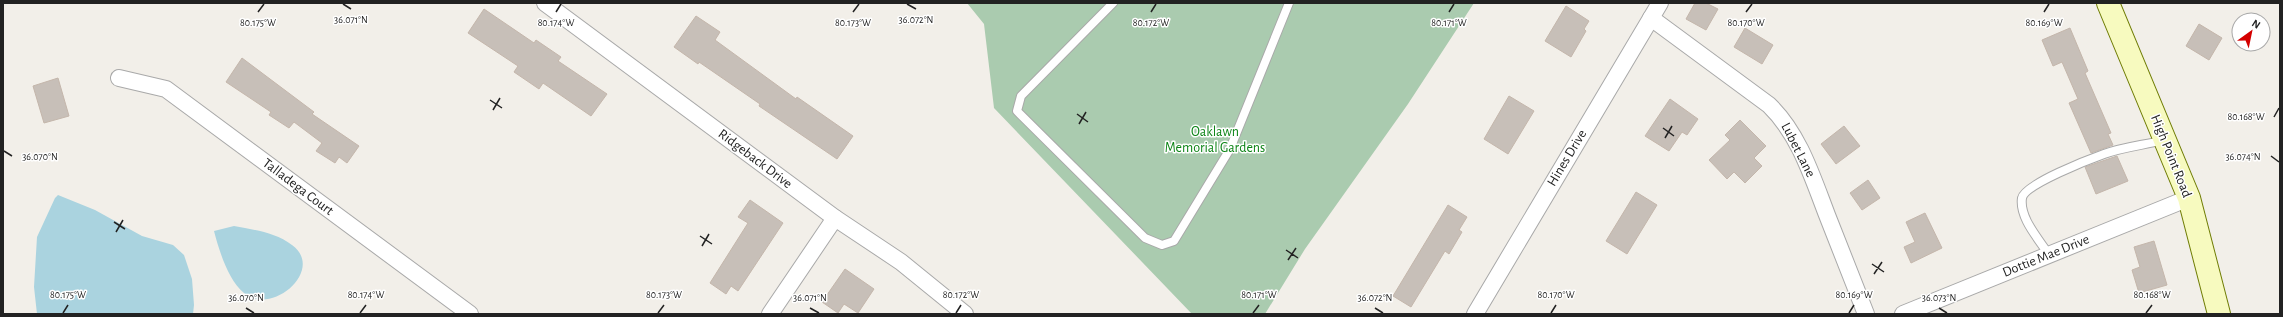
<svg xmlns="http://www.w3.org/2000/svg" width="2283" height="317" font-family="'Alegreya Sans',sans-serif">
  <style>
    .cemetery { fill: #aacbaf }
    .water { fill: #aad3df }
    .building { fill: #c7bfb8; stroke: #c4b6ab }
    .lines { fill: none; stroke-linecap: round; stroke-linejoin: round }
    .lane-casing { stroke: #a9a9a9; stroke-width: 10 }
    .street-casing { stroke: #a9a9a9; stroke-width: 18 }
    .secondary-casing { stroke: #707d05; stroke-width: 24 }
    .lane { stroke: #fff; stroke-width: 8 }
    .street { stroke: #fff; stroke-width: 16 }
    .secondary { stroke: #f7fabf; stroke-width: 22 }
    .ticks { fill: none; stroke: #222; stroke-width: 1.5 }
    .labels { text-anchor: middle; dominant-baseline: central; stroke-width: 3; stroke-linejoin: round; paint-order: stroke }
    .park-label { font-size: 14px; fill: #0c8416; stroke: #fff }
    .street-label { font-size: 14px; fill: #222; stroke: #fff }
    .ticks-label { font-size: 10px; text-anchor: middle; fill: #222; stroke: #fff; stroke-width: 3; stroke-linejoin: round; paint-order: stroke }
  </style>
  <rect width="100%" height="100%" fill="#f2efe9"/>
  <path class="cemetery" d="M967,3H1474L1408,104L1305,249L1265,314H1192L994,108L984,24Z"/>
  <g class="water">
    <path d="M58,195L95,210L142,236L173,245L184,255L192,279L194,305L193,314H37L34,287L37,237L55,198Z"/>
    <path d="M234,226C254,230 275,232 292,245C326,270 271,317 244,293C228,280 219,250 214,231Z"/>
  </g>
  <g class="building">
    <path d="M1695,3H1706L1718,9L1706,30L1686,19Z"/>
    <path d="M1566,6L1589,21L1584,29L1586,31L1571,57L1545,41Z"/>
    <path d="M484,9L534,43L536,40L561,57L558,61L607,94L591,116L543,83L539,89L514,72L518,66L468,33Z"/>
    <path d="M696,16L720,32L715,40L796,99L797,97L853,136L837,159L759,106L760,104L699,62L698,64L674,47Z"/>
    <path d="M2199,24L2222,38L2209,60L2186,46Z"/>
    <path d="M1745,28L1773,45L1762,64L1734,47Z"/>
    <path d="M2070,28L2088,71L2085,73L2111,133L2108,134L2113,145L2091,153L2069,103L2078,99L2062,62L2053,66L2042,40Z"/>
    <path d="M242,58L314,112L312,114L359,146L347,163L339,157L335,163L316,151L322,143L294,122L289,128L269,115L271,112L226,82Z"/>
    <path d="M58,78L69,116L44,123L33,86Z"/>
    <path d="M1509,96L1534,111L1508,154L1484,139Z"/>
    <path d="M1670,99L1698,119L1687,135L1682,132L1669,151L1645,136Z"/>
    <path d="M1740,120L1766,146L1754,158L1762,166L1745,183L1734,172L1727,179L1709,160L1730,140L1725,135Z"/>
    <path d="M1844,126L1860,146L1836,164L1821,144Z"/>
    <path d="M2117,156L2128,181L2096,194L2085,167Z"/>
    <path d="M1868,180L1880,198L1862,210L1850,193Z"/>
    <path d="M1636,192L1657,205L1627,254L1606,241Z"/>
    <path d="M750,200L783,223L738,291L731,286L726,294L710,283L748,223L738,217Z"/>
    <path d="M1448,205L1467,217L1459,230L1462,232L1449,254L1445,251L1411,307L1393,296Z"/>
    <path d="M1925,213L1942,248L1911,263L1904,247L1915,242L1906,222Z"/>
    <path d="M2154,241L2167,285L2139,293L2132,270L2140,267L2134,247Z"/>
    <path d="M845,269L874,289L858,313L844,304L838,313L822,302Z"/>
  </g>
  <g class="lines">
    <defs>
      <g id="lane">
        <path d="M1113,3L1021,96L1017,111L1145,238L1162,245L1174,241L1230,149L1289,3"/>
        <path d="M2049,255C2039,239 2019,218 2022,198C2025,184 2090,159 2104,154C2123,147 2145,145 2164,140"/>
      </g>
      <g id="street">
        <path d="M545,3L835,218L901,262L965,314"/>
        <path d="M1651,18L1769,105C1799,134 1812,176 1827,215C1840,248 1853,281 1866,314"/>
        <path d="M119,78L166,89L470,314"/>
        <path d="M770,314L835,218"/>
        <path d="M1475,314L1660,3"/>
        <path d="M1903,314L2189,198"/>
      </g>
      <path id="secondary" d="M2108,3L2189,198L2219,314"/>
    </defs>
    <use href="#lane" class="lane-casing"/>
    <use href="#street" class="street-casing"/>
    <use href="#secondary" class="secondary-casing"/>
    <use href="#lane" class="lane"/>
    <use href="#street" class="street"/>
    <use href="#secondary" class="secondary"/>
  </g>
  <path class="ticks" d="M343,4L351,9M907,4L916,9M258,12L264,4M556,12L561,4M853,12L859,4M1151,12L1156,4M1449,12L1454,4M1746,12L1752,4M2044,12L2049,4M490,100L502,108M493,110L500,98M1077,114L1088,122M2274,117L2279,108M1079,124L1086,112M1663,128L1674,136M1665,138L1672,126M4,151L12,156M2271,156L2279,162M114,222L125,229M116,232L123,220M700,236L712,244M702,246L709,234M1286,250L1298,258M1288,260L1296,248M1872,264L1884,272M1874,274L1882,262M246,308L254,313M810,308L819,313M1375,308L1383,313M1939,308L1947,313M63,313L68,305M360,313L366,305M658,313L664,305M956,313L961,305M1253,313L1259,305M1551,313L1556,305M1849,313L1854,305M2146,313L2152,305"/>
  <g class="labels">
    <g class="park-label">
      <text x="1215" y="132">Oaklawn<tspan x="1215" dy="16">Memorial Gardens</tspan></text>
    </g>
    <g class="street-label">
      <text transform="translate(1798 150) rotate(63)">Lubet Lane</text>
      <text transform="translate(2171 156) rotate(68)">High Point Road</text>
      <text transform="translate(1567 158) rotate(-59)">Hines Drive</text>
      <text transform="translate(755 159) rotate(37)">Ridgeback Drive</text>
      <text transform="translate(298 187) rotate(37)">Talladega Court</text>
      <text transform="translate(2046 256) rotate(-22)">Dottie Mae Drive</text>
    </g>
  </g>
  <g class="ticks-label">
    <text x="351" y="23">36.071°N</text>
    <text x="916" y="23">36.072°N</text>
    <text x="258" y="26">80.175°W</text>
    <text x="556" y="26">80.174°W</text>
    <text x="853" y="26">80.173°W</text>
    <text x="1151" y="26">80.172°W</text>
    <text x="1449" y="26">80.171°W</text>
    <text x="1746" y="26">80.170°W</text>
    <text x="2044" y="26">80.169°W</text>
    <text x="2246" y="120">80.168°W</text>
    <text x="40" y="160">36.070°N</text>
    <text x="2243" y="160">36.074°N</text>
    <text x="68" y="298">80.175°W</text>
    <text x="366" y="298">80.174°W</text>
    <text x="664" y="298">80.173°W</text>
    <text x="961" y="298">80.172°W</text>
    <text x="1259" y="298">80.171°W</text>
    <text x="1556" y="298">80.170°W</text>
    <text x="1854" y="298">80.169°W</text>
    <text x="2152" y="298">80.168°W</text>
    <text x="246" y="301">36.070°N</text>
    <text x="810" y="301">36.071°N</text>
    <text x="1375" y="301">36.072°N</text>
    <text x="1939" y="301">36.073°N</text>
  </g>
  <rect width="2283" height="317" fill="none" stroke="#222222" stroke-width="8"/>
  <g transform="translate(2251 32) rotate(33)"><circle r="19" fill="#ffffff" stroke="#a7a7a7"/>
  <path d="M0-3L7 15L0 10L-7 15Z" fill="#d40000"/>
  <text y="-6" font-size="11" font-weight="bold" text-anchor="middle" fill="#222222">N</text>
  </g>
</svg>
